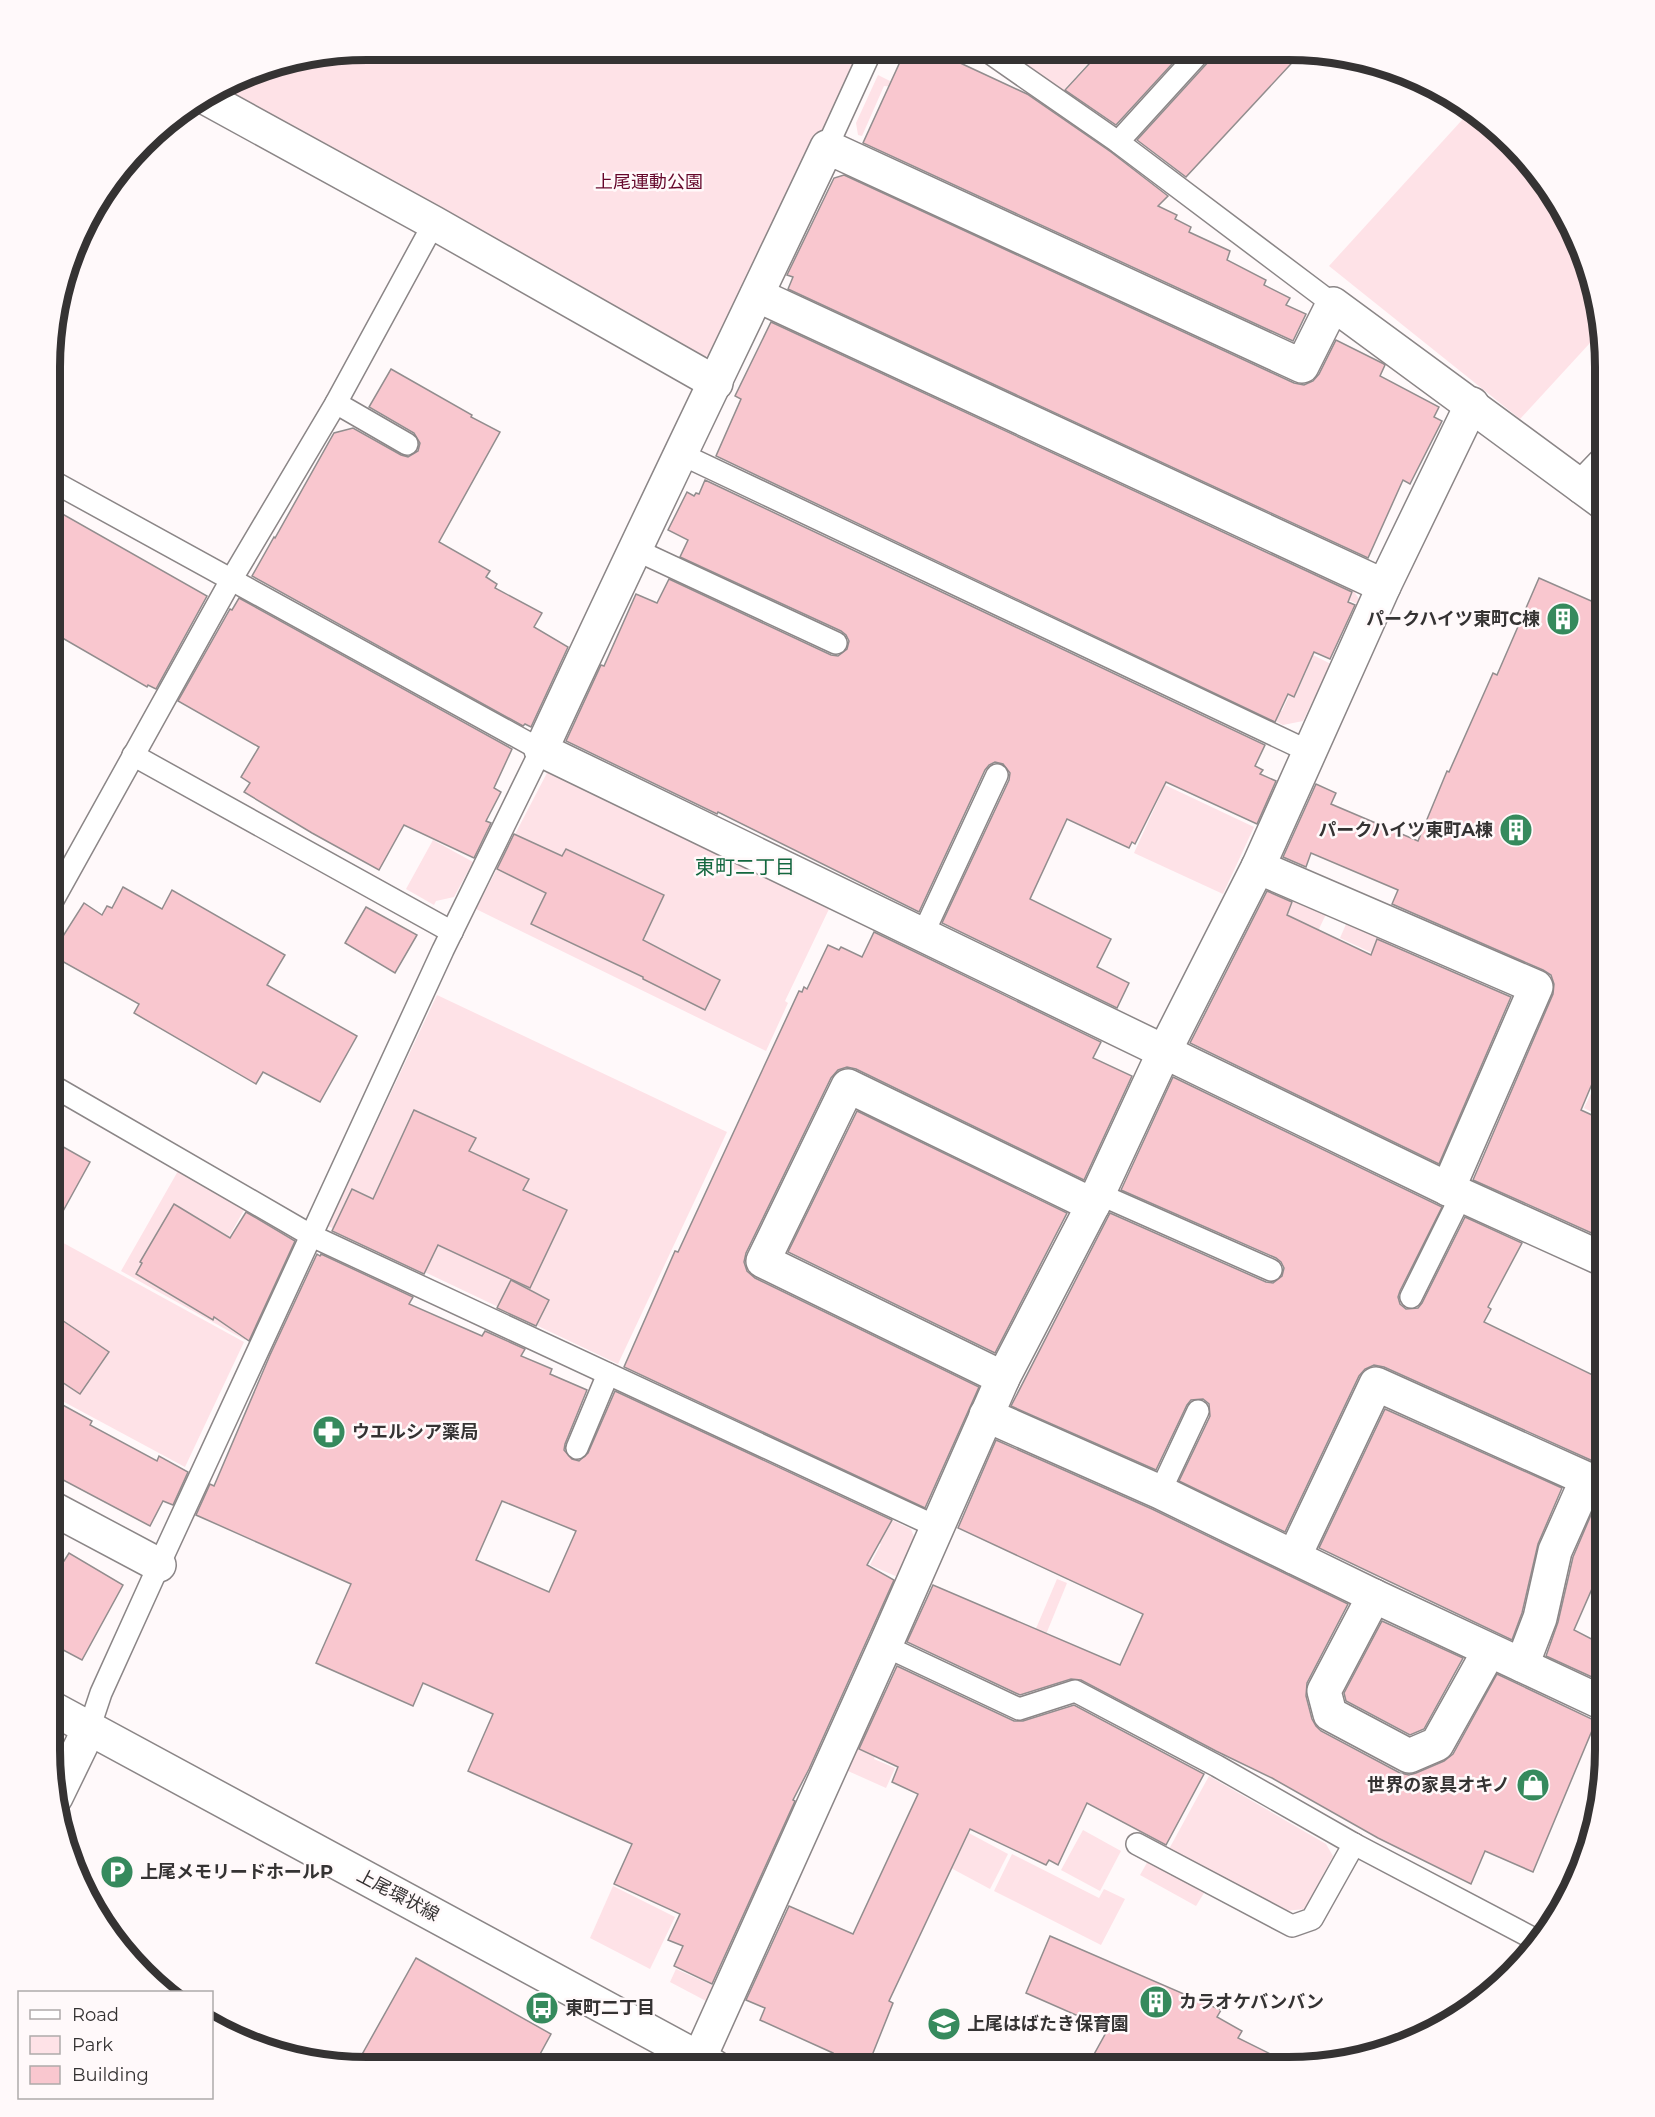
<svg xmlns="http://www.w3.org/2000/svg" width="1655" height="2117" font-family="Montserrat,'Noto Sans JP',sans-serif">
  <style>
    .green { fill: #fee2e7 }
    .building { fill: #f9c7cf; stroke: #928d8e; stroke-width: 1.5; fill-rule: evenodd }
    .lines { fill: none; stroke-linecap: round; stroke-linejoin: round }
    .lane-casing { stroke: #8b8687; stroke-width: 24 }
    .street-casing { stroke: #8b8687; stroke-width: 36 }
    .secondary-casing { stroke: #8b8687; stroke-width: 36 }
    .lane { stroke: #fff; stroke-width: 21 }
    .street { stroke: #fff; stroke-width: 33 }
    .secondary { stroke: #fff; stroke-width: 33 }
    .labels { text-anchor: middle; dominant-baseline: central; stroke-width: 5; stroke-linejoin: round; paint-order: stroke }
    .park-label { font-size: 18px; fill: #66072b; stroke: #fff9fa }
    .poi-label { font-size: 18px; font-weight: bold; fill: #353333; stroke: #fff9fa; text-anchor: start }
    .street-label { font-size: 18px; fill: #353333; stroke: #fff9fa }
    .neighbourhood-label { font-size: 20px; fill: #13673f; stroke: #fff9fa }
    .rim { fill: none; stroke: #353333; stroke-width: 8 }
  </style>
  <rect width="100%" height="100%" fill="#fff9fa"/>
  <g class="green">
    <path d="M367,50L861,51L712,353L699,361L218,93L265,66Z"/>
    <path d="M1008,51L1098,52L1063,91Z"/>
    <path d="M878,75L904,88L884,86L862,136L858,135L856,123Z"/>
    <path d="M1472,109L1526,157L1563,209L1595,284L1601,331L1520,419L1329,266Z"/>
    <path d="M1307,568L1353,590L1359,599L1357,604L1320,586L1294,595Z"/>
    <path d="M1311,654L1331,664L1303,721L1283,725L1242,704L1247,694L1282,711L1289,696L1294,698L1307,670L1304,668Z"/>
    <path d="M548,771L829,909L785,1001L788,1003L766,1051L476,909Z"/>
    <path d="M1165,785L1254,827L1223,894L1134,853Z"/>
    <path d="M433,840L473,862L454,897L436,901L434,905L406,889Z"/>
    <path d="M1282,892L1327,912L1318,931L1274,911Z"/>
    <path d="M1347,922L1392,942L1385,959L1340,938Z"/>
    <path d="M437,995L727,1132L618,1364L328,1226Z"/>
    <path d="M1605,1065V1119L1584,1108Z"/>
    <path d="M178,1171L244,1210L226,1242L277,1271L245,1340L121,1271Z"/>
    <path d="M58,1240L244,1342L185,1467L53,1396L50,1400V1252Z"/>
    <path d="M790,1472L911,1529L916,1542L900,1578L870,1565L881,1544L810,1508L762,1548Z"/>
    <path d="M1057,1579L1067,1583L1040,1649L1029,1645Z"/>
    <path d="M882,1690L900,1698L874,1759L895,1768L886,1788L848,1771Z"/>
    <path d="M1209,1776L1326,1844L1333,1856L1305,1909L1285,1911L1169,1849Z"/>
    <path d="M1083,1830L1121,1851L1100,1891L1061,1870Z"/>
    <path d="M967,1832L1008,1854L990,1889L949,1867Z"/>
    <path d="M1012,1854L1099,1898L1104,1889L1125,1899L1101,1945L994,1891Z"/>
    <path d="M703,1859L764,1888L716,1997L706,2001L670,1982L676,1969L714,1986L748,1912L702,1890Z"/>
    <path d="M1148,1861L1204,1893L1196,1906L1140,1875Z"/>
    <path d="M613,1886L675,1917L650,1969L590,1938Z"/>
  </g>
  <g class="building">
    <path d="M905,51H960L956,61L1027,94L1111,152L1168,196L1158,206L1177,215L1175,219L1191,227L1189,232L1230,251L1227,260L1266,280L1264,285L1290,298L1286,305L1306,314L1293,341L863,143Z"/>
    <path d="M1100,52H1183L1116,125L1065,90Z"/>
    <path d="M1212,52H1302L1186,177L1137,140L1209,61Z"/>
    <path d="M844,175L1294,383L1304,385L1313,381L1319,374L1336,340L1382,363L1385,365L1380,376L1439,407L1434,417L1442,421L1410,484L1403,480L1368,558L788,289L793,277L787,275L834,178Z"/>
    <path d="M771,322L1352,592L1348,602L1355,605L1330,659L1314,652L1294,697L1288,694L1275,722L716,456L741,399L735,396Z"/>
    <path d="M391,369L472,415L471,417L500,432L439,542L490,571L486,577L497,584L495,588L542,613L534,627L568,647L531,727L525,724L523,726L252,576L274,537L275,538L334,433L353,428L401,455L408,457L418,451L420,443L414,433L369,407Z"/>
    <path d="M705,480L1265,745L1255,766L1263,770L1260,774L1276,781L1257,824L1166,782L1135,844L1132,842L1129,848L1067,819L1030,899L1111,939L1097,967L1129,983L1117,1008L942,923L1009,780L1010,773L1003,764L995,762L989,765L985,770L919,912L718,812L717,814L566,741L601,665L604,666L636,594L657,603L669,579L831,655L838,656L847,649L849,641L846,635L841,631L680,557L688,540L668,530L687,492L694,496L696,493L699,494Z"/>
    <path d="M52,508L207,596L156,689L148,685L147,687L52,632Z"/>
    <path d="M1539,578L1605,607V1053L1581,1110L1605,1121V1239L1473,1180L1553,994L1554,984L1551,975L1543,970L1392,904L1398,890L1311,853L1306,867L1283,857L1316,784L1336,793L1331,804L1418,841L1447,771L1449,772L1493,673L1497,675Z"/>
    <path d="M239,598L512,749L494,788L501,792L486,821L491,823L474,858L404,825L379,870L312,833L244,792L250,783L241,777L259,747L178,701L230,609L232,610Z"/>
    <path d="M514,834L562,856L566,849L664,895L643,940L720,980L705,1010L643,979V977L531,924L546,893L497,869Z"/>
    <path d="M123,887L162,909L172,890L285,955L267,985L357,1036L320,1102L263,1072L256,1084L134,1013L139,1004L51,955L84,903L102,915L107,906L112,908Z"/>
    <path d="M1267,891L1292,902L1287,915L1371,955L1377,939L1511,997L1439,1164L1190,1043Z"/>
    <path d="M366,907L417,935L395,973L345,943Z"/>
    <path d="M874,932L1101,1042L1093,1058L1132,1076L1084,1180L856,1069L847,1067L838,1070L831,1078L746,1253L744,1262L747,1271L755,1278L979,1387L925,1508L624,1367L675,1251L678,1252L799,991L802,992L804,987L807,989L828,945L839,950L841,947L862,957Z"/>
    <path d="M1173,1077L1442,1207L1400,1291L1398,1297L1400,1304L1406,1309L1418,1308L1422,1303L1465,1217L1522,1243L1488,1307L1491,1309L1484,1322L1599,1378L1596,1384L1605,1389V1475L1602,1468L1595,1462L1384,1367L1374,1365L1365,1369L1359,1376L1285,1532L1179,1481L1210,1416L1209,1404L1203,1399L1191,1400L1187,1405L1156,1470L1011,1406L1110,1213L1266,1282L1273,1283L1282,1276L1284,1268L1281,1262L1276,1258L1121,1190Z"/>
    <path d="M414,1110L476,1138L469,1151L529,1179L523,1190L567,1210L530,1288L438,1245L424,1274L332,1231L352,1189L373,1199Z"/>
    <path d="M857,1111L1067,1213L995,1353L788,1252Z"/>
    <path d="M51,1140L90,1162L51,1233Z"/>
    <path d="M174,1204L230,1238L246,1212L295,1241L249,1341L214,1317L213,1320L136,1274L142,1263L140,1262Z"/>
    <path d="M317,1254L320,1256L321,1254L413,1297L409,1304L482,1336L485,1331L525,1349L521,1356L552,1369L550,1374L587,1390L565,1444L564,1450L572,1459L579,1461L588,1453L615,1391L892,1520L867,1565L894,1580L809,1769L793,1800L795,1801L712,1984L674,1966L683,1946L668,1940L680,1914L614,1884L632,1844L468,1771L493,1714L423,1683L413,1706L316,1663L351,1584L196,1515L210,1484L214,1486L270,1355ZM502,1501L576,1531L549,1592L476,1560Z"/>
    <path d="M511,1280L549,1300L536,1326L497,1308Z"/>
    <path d="M50,1312L109,1352L80,1394L50,1374Z"/>
    <path d="M50,1398L92,1421L90,1425L157,1461L159,1456L188,1472L173,1505L163,1501L150,1526L50,1473Z"/>
    <path d="M1385,1409L1562,1488L1538,1544L1522,1613L1512,1640L1319,1548Z"/>
    <path d="M996,1440L1152,1509L1348,1604L1307,1683L1306,1696L1312,1719L1316,1726L1321,1731L1400,1773L1409,1775L1416,1773L1444,1761L1453,1754L1497,1674L1596,1721L1533,1872L1485,1851L1471,1884L1378,1838L1272,1778L1216,1751L1081,1680L1071,1679L1020,1695L907,1642L933,1585L1120,1665L1143,1614L958,1528Z"/>
    <path d="M1605,1482V1559L1574,1630L1605,1646V1683L1546,1656L1558,1622L1573,1557Z"/>
    <path d="M50,1553L64,1561L69,1553L123,1585L82,1660L50,1643Z"/>
    <path d="M1382,1621L1463,1658L1424,1729L1410,1735L1346,1701L1344,1693Z"/>
    <path d="M897,1666L1014,1721H1023L1074,1705L1204,1774L1166,1845L1087,1803L1058,1865L1049,1860L1046,1865L970,1829L889,2001L893,2003L871,2058L867,2056L863,2067H827L833,2053L760,2020L765,2008L746,2000L789,1906L853,1934L918,1794L892,1782L898,1767L859,1749Z"/>
    <path d="M1050,1936L1221,2010L1217,2017L1242,2031L1238,2038L1297,2067H1087L1108,2029L1026,1993Z"/>
    <path d="M416,1958L551,2034L533,2067H355Z"/>
  </g>
  <g class="lines">
    <defs>
      <g id="lane">
        <path d="M987,51L1118,142L1333,304"/>
        <path d="M1118,142L1200,52"/>
        <path d="M827,147L871,51"/>
        <path d="M336,403L407,444"/>
        <path d="M681,454L1310,752"/>
        <path d="M52,481L541,750L443,950L159,1565L101,1693L89,1729"/>
        <path d="M634,549L836,643"/>
        <path d="M133,755L452,932"/>
        <path d="M51,904L231,580L336,403L434,223"/>
        <path d="M922,936L997,775"/>
        <path d="M51,1085L312,1236L937,1527"/>
        <path d="M1099,1194L1271,1270"/>
        <path d="M1411,1297L1462,1194"/>
        <path d="M577,1448L608,1374"/>
        <path d="M1160,1492L1198,1411"/>
        <path d="M885,1646L1019,1709L1075,1691L1217,1766L1354,1844L1538,1941"/>
        <path d="M1137,1844L1292,1926L1312,1919L1354,1844"/>
      </g>
      <g id="street">
        <path d="M208,99L434,223L716,383"/>
        <path d="M757,295L1384,586"/>
        <path d="M1582,487L1605,463"/>
        <path d="M1258,867L1536,987L1448,1189"/>
        <path d="M1605,1260L1448,1189L541,750C634,548 732,348 827,147L1302,366L1333,304L1605,504"/>
        <path d="M1003,1378L763,1261L848,1086L1093,1205"/>
        <path d="M986,1415L1160,1492L1374,1596L1605,1704"/>
        <path d="M50,1507L159,1565"/>
        <path d="M1294,1557L1376,1384L1587,1479L1555,1551L1540,1618L1522,1665"/>
        <path d="M1374,1596L1324,1691L1330,1714L1409,1756L1437,1744L1489,1651"/>
        <path d="M56,1797L89,1729"/>
        <path d="M699,2059L885,1646L1003,1378L1093,1205L1164,1052L1258,867L1384,586L1472,404"/>
      </g>
      <path id="secondary" d="M50,1707L715,2067"/>
    </defs>
    <use href="#lane" class="lane-casing"/>
    <use href="#street" class="street-casing"/>
    <use href="#secondary" class="secondary-casing"/>
    <use href="#lane" class="lane"/>
    <use href="#street" class="street"/>
    <use href="#secondary" class="secondary"/>
  </g>
  <defs>
    <symbol id="building-disc" viewBox="-11 -11 22 22"><circle r="9.5" fill="#368a5d" stroke="#fff9fa"/><path d="M-4-6H4V6H1V3H-1V6H-4ZM-2.5-4.3h1.7v1.8h-1.7ZM.8-4.3h1.7v1.8H.8ZM-2.5-1h1.7V.8h-1.7ZM.8-1h1.7V.8H.8Z" fill="#fff"/></symbol>
    <symbol id="pharmacy-disc" viewBox="-11 -11 22 22"><circle r="9.5" fill="#368a5d" stroke="#fff9fa"/><path d="M-2-6h4v4h4v4h-4v4h-4v-4h-4v-4h4Z" fill="#fff"/></symbol>
    <symbol id="shop-disc" viewBox="-11 -11 22 22"><circle r="9.5" fill="#368a5d" stroke="#fff9fa"/><path d="M-5-2.5h2.3a2.7 3.5 0 0 1 5.4 0H5L5.5 6h-11ZM-1.5-2.5h3a1.5 2.3 0 0 0-3 0Z" fill="#fff"/></symbol>
    <symbol id="parking-disc" viewBox="-11 -11 22 22"><circle r="9.5" fill="#368a5d" stroke="#fff9fa"/><path d="M-3.5-5.5H1a3.5 3.5 0 0 1 0 7H-1V5.5H-3.5ZM-1-3.4V-.6H.8a1.4 1.4 0 0 0 0-2.8Z" fill="#fff"/></symbol>
    <symbol id="bus-disc" viewBox="-11 -11 22 22"><circle r="9.5" fill="#368a5d" stroke="#fff9fa"/><path d="M-5-6H5V4H4V6H2V4H-2V6H-4V4H-5ZM-3.5-4V0h7V-4ZM-3.5 1.2v1.5H-2V1.2ZM2 1.2v1.5H3.5V1.2Z" fill="#fff"/></symbol>
    <symbol id="school-disc" viewBox="-11 -11 22 22"><circle r="9.5" fill="#368a5d" stroke="#fff9fa"/><path d="M0-5L7-2L0 1L-7-2ZM-4 1L0 2.5L4 1V4Q0 6-4 4Z" fill="#fff"/></symbol>
  </defs>
  <g fill-rule="evenodd">
    <use href="#building-disc" x="1544" y="600" width="38" height="38"/>
    <use href="#building-disc" x="1497" y="811" width="38" height="38"/>
    <use href="#pharmacy-disc" x="310" y="1413" width="38" height="38"/>
    <use href="#shop-disc" x="1514" y="1766" width="38" height="38"/>
    <use href="#parking-disc" x="98" y="1853" width="38" height="38"/>
    <use href="#building-disc" x="1137" y="1983" width="38" height="38"/>
    <use href="#bus-disc" x="523" y="1989" width="38" height="38"/>
    <use href="#school-disc" x="925" y="2005" width="38" height="38"/>
  </g>
  <g class="labels">
    <g class="park-label">
      <text x="649" y="182">上尾運動公園</text>
    </g>
    <g class="poi-label">
      <text x="1540" y="619" text-anchor="end">パークハイツ東町C棟</text>
      <text x="1493" y="830" text-anchor="end">パークハイツ東町A棟</text>
      <text x="352" y="1432">ウエルシア薬局</text>
      <text x="1510" y="1785" text-anchor="end">世界の家具オキノ</text>
      <text x="140" y="1872">上尾メモリードホールP</text>
      <text x="1179" y="2002">カラオケバンバン</text>
      <text x="565" y="2008">東町二丁目</text>
      <text x="967" y="2024">上尾はばたき保育園</text>
    </g>
    <g class="street-label">
      <text transform="translate(398 1895) rotate(28)">上尾環状線</text>
    </g>
    <g class="neighbourhood-label">
      <text x="745" y="867">東町二丁目</text>
    </g>
  </g>
  <path d="M0 0H1655V2117H0ZM367 60H1288A307 307 0 0 1 1595 367V1750A307 307 0 0 1 1288 2057H367A307 307 0 0 1 60 1750V367A307 307 0 0 1 367 60Z" fill="#fff9fa" fill-rule="evenodd"/>
  <path class="rim" d="M367 60H1288A307 307 0 0 1 1595 367V1750A307 307 0 0 1 1288 2057H367A307 307 0 0 1 60 1750V367A307 307 0 0 1 367 60Z"/>
  <rect x="18" y="1991" width="195" height="108" fill="#fff9fa" stroke="#aeaaaa" stroke-width="1.5"/>
  <rect x="30" y="2010" width="30" height="9" fill="#ffffff" stroke="#aeaaaa" stroke-width="1.5"/>
  <text x="72" y="2021" font-size="18" fill="#353333">Road</text>
  <rect x="30" y="2036" width="30" height="18" fill="#fee2e7" stroke="#aeaaaa" stroke-width="1.5"/>
  <text x="72" y="2051" font-size="18" fill="#353333">Park</text>
  <rect x="30" y="2066" width="30" height="18" fill="#f9c7cf" stroke="#aeaaaa" stroke-width="1.5"/>
  <text x="72" y="2081" font-size="18" fill="#353333">Building</text>
</svg>
